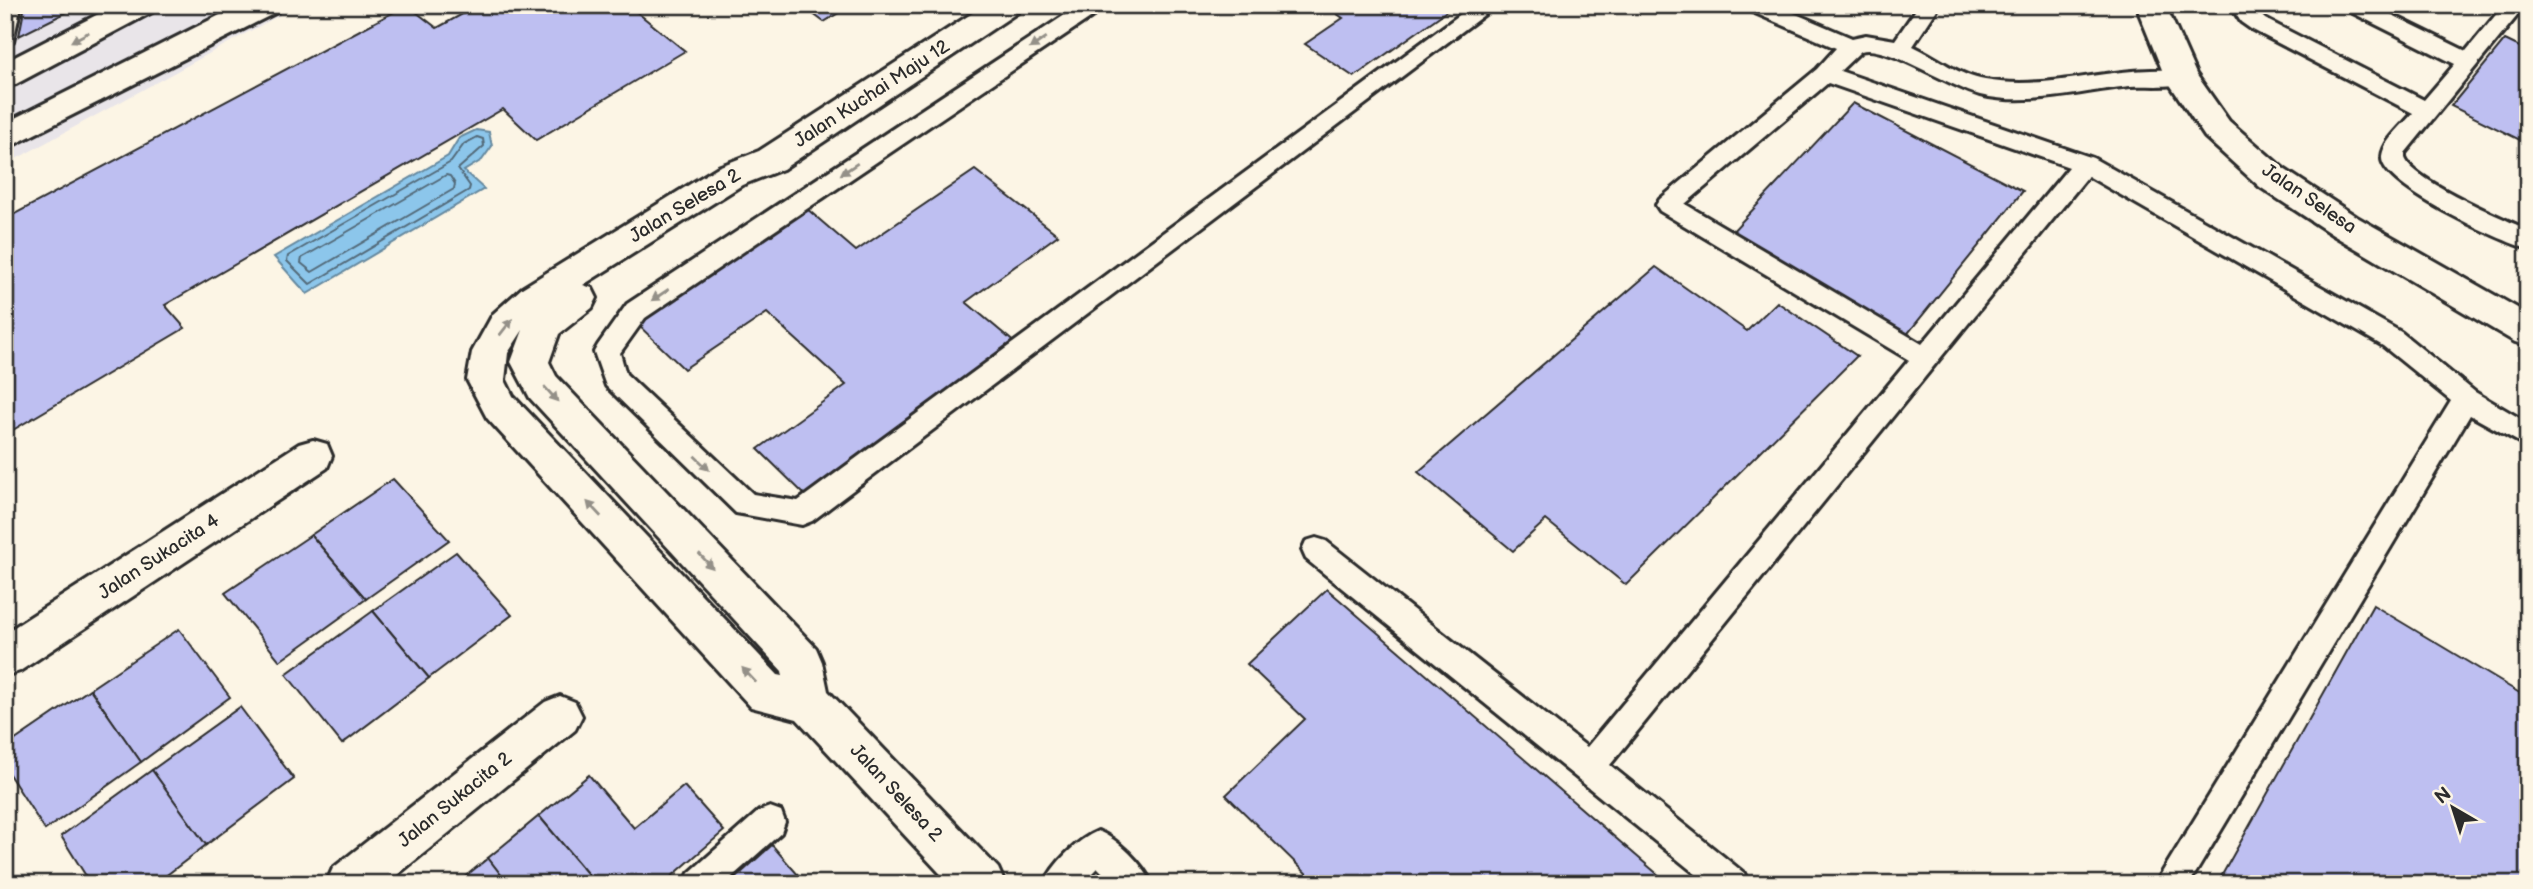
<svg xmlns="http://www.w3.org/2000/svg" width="2533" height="889" font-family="'Balsamiq Sans',sans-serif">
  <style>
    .built { fill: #e9e5e9 }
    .water { fill: #8cc6eb; stroke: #65889e; stroke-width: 2 }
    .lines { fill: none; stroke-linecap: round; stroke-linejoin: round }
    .shore { stroke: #526978; stroke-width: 2 }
    .building { fill: #bebff1; stroke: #2b2b2b; stroke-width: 2 }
    .lane-casing { stroke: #2b2b2b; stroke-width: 6 }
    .street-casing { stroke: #2b2b2b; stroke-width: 6 }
    .lane { fill: #fcf5e5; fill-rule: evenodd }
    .street { fill: #fcf5e5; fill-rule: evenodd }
    .oneway { fill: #949088 }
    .labels { text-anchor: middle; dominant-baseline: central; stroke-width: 7; stroke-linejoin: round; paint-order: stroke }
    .street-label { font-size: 19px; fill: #2b2b2b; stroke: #fcf5e5 }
  </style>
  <rect width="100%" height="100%" fill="#fcf5e5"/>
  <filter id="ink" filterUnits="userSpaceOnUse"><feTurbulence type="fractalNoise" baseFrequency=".0143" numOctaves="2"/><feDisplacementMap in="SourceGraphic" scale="14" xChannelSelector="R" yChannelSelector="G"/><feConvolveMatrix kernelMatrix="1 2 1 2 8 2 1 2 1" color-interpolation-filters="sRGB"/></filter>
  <g filter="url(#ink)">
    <path class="built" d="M5,5H298L5,165Z"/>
    <path class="water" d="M476,130L489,132L492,146L482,160L464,171L484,189L307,294L274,257L448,156L459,138Z"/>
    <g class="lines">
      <g class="shore">
        <path d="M477,137L483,139L484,146L458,169L470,186L469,190L310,284L287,261L288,256L451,162L464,144Z"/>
        <path d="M446,175L450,176L455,184L454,189L312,272L301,263L302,258Z"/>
      </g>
    </g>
    <g class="building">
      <path d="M25,5H81L19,36Z"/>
      <path d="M407,5L437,28L479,5H628L685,51L536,140L503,109L165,305L185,328L6,434L5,219Z"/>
      <path d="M801,5H851L824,22Z"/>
      <path d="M1324,5H1455L1354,77L1305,44L1343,18Z"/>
      <path d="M2505,40L2528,51V144L2451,106Z"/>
      <path d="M1853,103L2023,191L1905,337L1729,235Z"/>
      <path d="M975,170L1058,235L966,302L1016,344L810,500L758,449L846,385L767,313L684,369L635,322L806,208L856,251Z"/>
      <path d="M1656,267L1747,331L1777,302L1857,356L1626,585L1546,520L1513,551L1418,472Z"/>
      <path d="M393,479L449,540L366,599L311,535Z"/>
      <path d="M311,535L366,599L280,661L225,593Z"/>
      <path d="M456,552L512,615L429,678L373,611Z"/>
      <path d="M1327,589L1669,884H1317L1226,795L1305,719L1247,664Z"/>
      <path d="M2373,605L2528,698V884H2217Z"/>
      <path d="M373,611L429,678L342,744L286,674Z"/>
      <path d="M179,629L230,697L141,762L90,689Z"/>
      <path d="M90,689L141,762L45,830L5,768V747Z"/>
      <path d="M240,707L294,779L206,845L152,770Z"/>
      <path d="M152,770L206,845L155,884H91L61,836Z"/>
      <path d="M589,775L634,828L684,786L724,831L663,884H596L539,816Z"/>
      <path d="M539,816L596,884H508L488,858Z"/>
      <path d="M772,845L806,884H729Z"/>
      <path d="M488,858L508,884H456Z"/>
    </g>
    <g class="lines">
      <defs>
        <g id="lane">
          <path d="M5,5H21L13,41L5,43Z"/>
          <path d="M1080,5H1105L1102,10L645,318L620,353L626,374L753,494L798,501L1473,5H1497L812,521L802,525L736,513L606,386L594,352L598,345L627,304Z"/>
          <path d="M1745,5H1775L1852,38L1866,35L1895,40L1919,5H1940L1913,46C1937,57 1959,76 1985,80C2041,90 2096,71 2151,70C2164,70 2177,68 2189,72L2192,77L2189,82C2170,88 2149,85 2130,86C2081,91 2028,107 1980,95C1949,87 1885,43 1861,51L1840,71L2093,158L2401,332L2475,392L2528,423V447L2470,415L2189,884H2155L2451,401L2383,346L2088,176L1610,765L1744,873L1749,884H1708L1306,559L1302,550L1306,541L1316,538L1326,541L1587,747L1909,360L1660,211L1656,205L1660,199L1817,69L1836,48L1748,10ZM1828,83L2069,167L1922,344L1685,204Z"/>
          <path d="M2230,5H2251L2265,19L2424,100L2455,64L2347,10L2344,5H2372L2466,51L2504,5H2526L2405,153V158C2412,180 2503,218 2528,230V249C2501,241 2379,186 2382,157C2383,141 2403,125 2413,113L2251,29L2241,22Z"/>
          <path d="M770,807L781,811L785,822L781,833L724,884H684L689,873L759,811Z"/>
          <path d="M1098,831C1118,839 1143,864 1152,884H1114L1098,868L1082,884H1044C1053,864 1078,839 1098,831Z"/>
        </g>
        <g id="street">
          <path d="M116,5H156L152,12L16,84L5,87V62Z"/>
          <path d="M240,5H281L277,12L5,149V123Z"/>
          <path d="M985,5H1022L1018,12L783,169L742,185L583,285L592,288L597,298L592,308L559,334L549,362L556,376L816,648L822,662L828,691L998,868L1005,884H950L797,719L751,707L487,418L467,380L472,352L493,314L522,288L718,167L759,151ZM523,330L511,362L530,398L782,671L783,676L778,675L513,396L505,380L508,353Z"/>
          <path d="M2139,5H2169V13L2196,74L2229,121L2284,169L2357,217L2528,314V346L2515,342L2333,235L2260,187L2205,137L2165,77L2139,13Z"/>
          <path d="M313,440L327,444L332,456L327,468L20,671L5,676V633L299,444Z"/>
          <path d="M560,696L575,702L582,716L575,730L386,884H326L333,868L545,702Z"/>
        </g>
      </defs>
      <use href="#lane" class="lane-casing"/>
      <use href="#street" class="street-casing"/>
      <use href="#lane" class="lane"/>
      <use href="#street" class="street"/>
    </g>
    <defs><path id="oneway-solid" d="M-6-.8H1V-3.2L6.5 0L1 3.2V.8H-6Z" transform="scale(1.75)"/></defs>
    <g class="oneway">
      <use href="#oneway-solid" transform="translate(80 37) rotate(152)"/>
      <use href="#oneway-solid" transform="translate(1038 43) rotate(146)"/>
      <use href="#oneway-solid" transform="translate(849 169) rotate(146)"/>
      <use href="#oneway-solid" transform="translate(660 295) rotate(146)"/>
      <use href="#oneway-solid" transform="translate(506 327) rotate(-52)"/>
      <use href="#oneway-solid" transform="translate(551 394) rotate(48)"/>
      <use href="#oneway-solid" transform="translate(702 463) rotate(44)"/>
      <use href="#oneway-solid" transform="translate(594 509) rotate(-133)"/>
      <use href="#oneway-solid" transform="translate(706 561) rotate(47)"/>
      <use href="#oneway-solid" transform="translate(749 675) rotate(-133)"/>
    </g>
  </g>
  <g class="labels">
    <g class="street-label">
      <text transform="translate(872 94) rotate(-33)">Jalan Kuchai Maju 12</text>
      <text transform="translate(2309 199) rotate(34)">Jalan Selesa</text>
      <text transform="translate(685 206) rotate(-31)">Jalan Selesa 2</text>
      <text transform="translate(159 557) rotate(-33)">Jalan Sukacita 4</text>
      <text transform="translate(896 793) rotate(47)">Jalan Selesa 2</text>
      <text transform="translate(455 800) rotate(-39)">Jalan Sukacita 2</text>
    </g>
  </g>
  <rect width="2533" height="889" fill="none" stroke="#fcf5e5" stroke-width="28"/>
  <rect x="14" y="14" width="2505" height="861" fill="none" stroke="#2b2b2b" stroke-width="2.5" filter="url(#ink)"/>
  <g transform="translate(2453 808) rotate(321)" stroke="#fcf5e5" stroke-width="5" paint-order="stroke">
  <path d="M0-5L12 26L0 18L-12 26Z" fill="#2b2b2b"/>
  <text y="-10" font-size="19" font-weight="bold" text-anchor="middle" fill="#2b2b2b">N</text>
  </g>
</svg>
